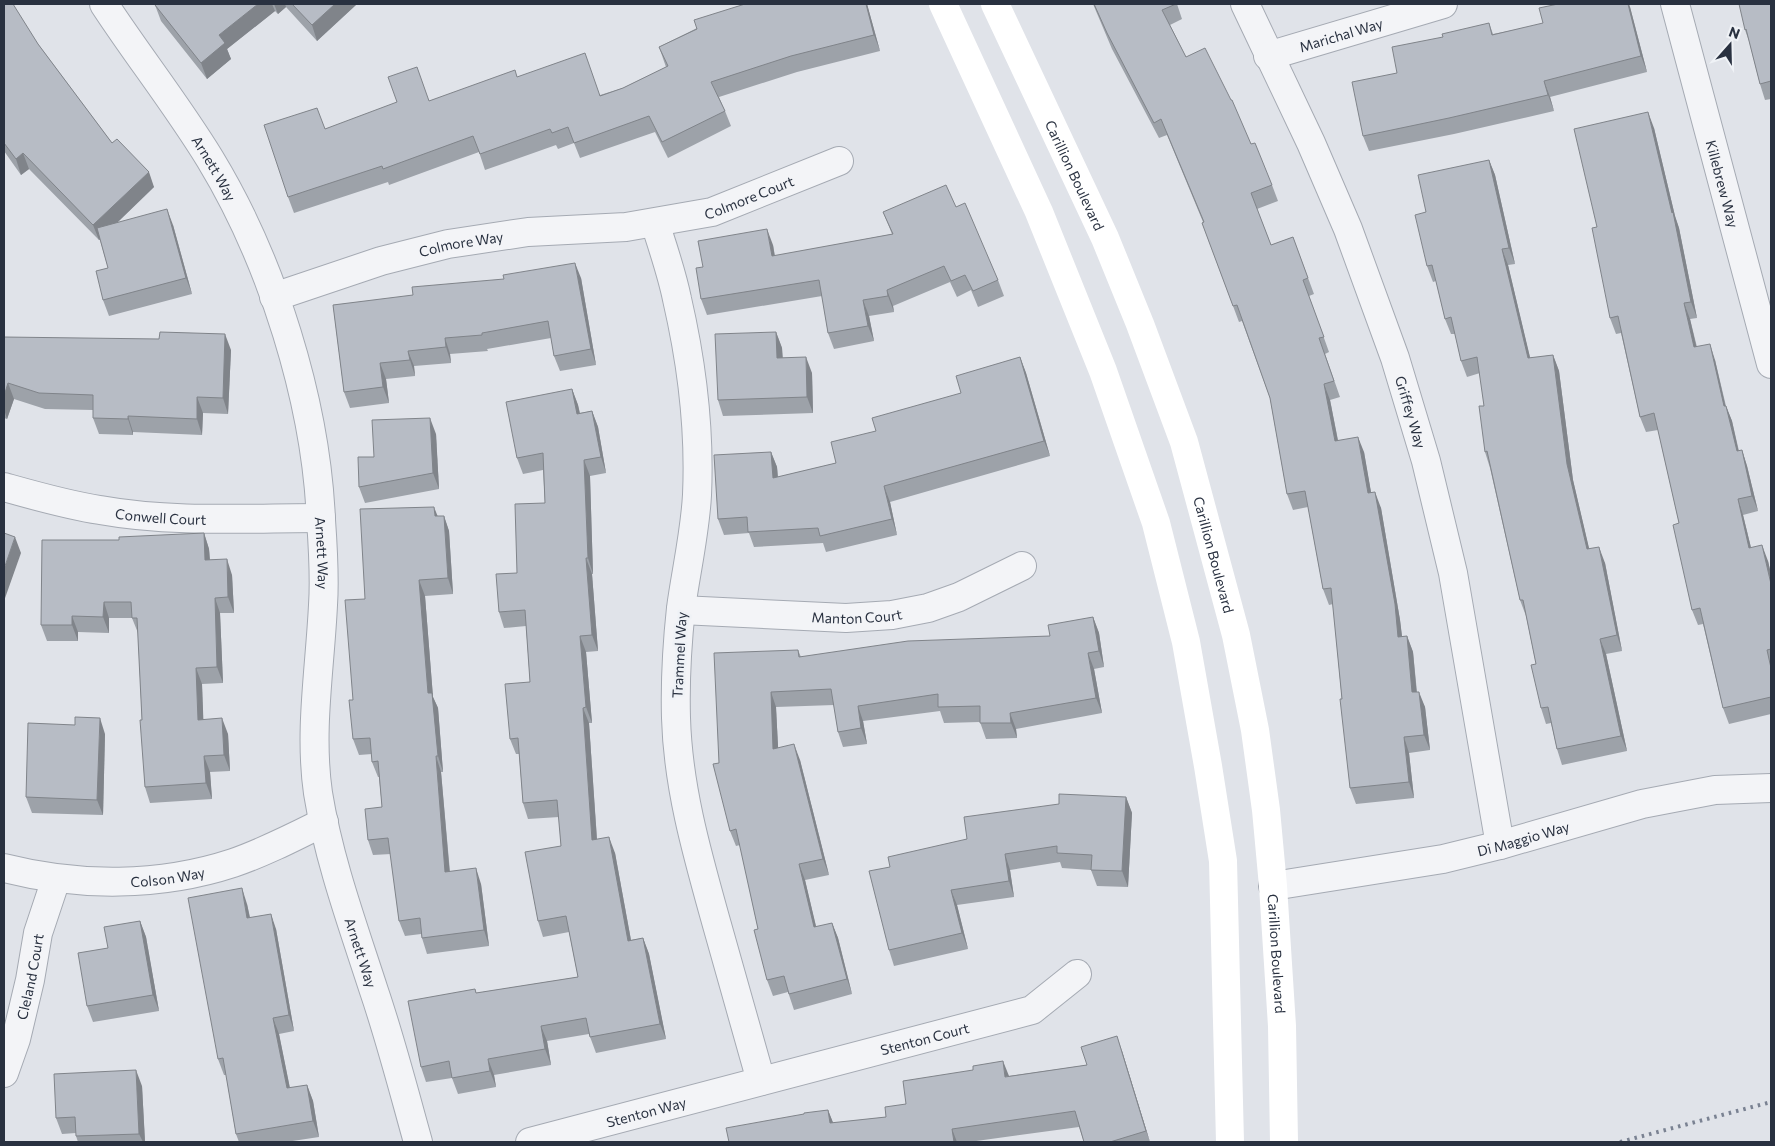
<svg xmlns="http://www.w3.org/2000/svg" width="1775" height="1146" font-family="Commissioner,sans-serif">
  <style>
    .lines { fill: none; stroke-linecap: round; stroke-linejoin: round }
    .street-casing { stroke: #a5aab3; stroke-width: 30 }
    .street { stroke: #f3f4f7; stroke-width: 28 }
    .secondary { stroke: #fff; stroke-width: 28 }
    .rail { stroke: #7a8292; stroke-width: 4; stroke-dasharray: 2.5 5; stroke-linecap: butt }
    .wall { fill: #9da2a9 }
    .shaded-wall { fill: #80848a }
    .building { fill: #b7bcc5; stroke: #80848a }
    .labels { text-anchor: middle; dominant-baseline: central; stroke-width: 5; stroke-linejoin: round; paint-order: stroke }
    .street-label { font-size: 14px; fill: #293140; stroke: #eff2f6 }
  </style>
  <rect width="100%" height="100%" fill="#e0e3e9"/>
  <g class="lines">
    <defs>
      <g id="street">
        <path id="s1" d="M104,4C138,56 177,105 210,159C272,261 316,401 321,520C323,548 325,577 323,605C320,668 309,731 318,793C329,861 353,926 374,991C391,1041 404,1092 418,1142"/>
        <path id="s2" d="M1245,4L1311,143L1348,229L1395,358L1426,461L1453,573L1500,845"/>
        <path id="s3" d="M1675,4L1771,364"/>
        <path id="s4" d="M1268,56L1443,4"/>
        <path d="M655,223C663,248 672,274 677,299C692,364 700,429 697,495C695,533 686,571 681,608C677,645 675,682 676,718C678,789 698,857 717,925C732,977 746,1029 761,1081"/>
        <path id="s5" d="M274,297L381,261L448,244L528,232L626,227L712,212L839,161"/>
        <path id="s6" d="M4,487C36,496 67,505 100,510C172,523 248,518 321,518"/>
        <path id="s7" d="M681,610L846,618L892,615L928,608L959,597L1022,566"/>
        <path id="s8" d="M4,868C79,887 160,887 233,863C265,852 294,837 324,822"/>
        <path id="s9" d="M1273,886L1443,859L1500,845L1642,804L1715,790L1771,788"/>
        <path id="s10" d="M4,1073L16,1039L30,980L38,933L56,879"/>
        <path id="s11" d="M530,1142L1032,1010L1077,974"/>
      </g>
    </defs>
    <use href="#street" class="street-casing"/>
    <use href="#street" class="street"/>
    <g class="secondary">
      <path d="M943,4L1039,212L1103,371L1156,523L1186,642L1208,766L1223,861L1230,1142"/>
      <path id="s12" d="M995,4L1105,238L1140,324L1184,442L1236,635L1255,730L1266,810L1273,886L1282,1026L1284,1142"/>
    </g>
    <path class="rail" d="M1620,1142L1771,1102"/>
  </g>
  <g class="wall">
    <path d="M4,4L38,44L112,143L154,187L118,222L173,225L192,294L109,316L103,300L108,268L100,240H99L29,169L21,175L4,151Z"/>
    <path d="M157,4H357L317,41L286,7L278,14L275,11L227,49L231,59L207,79L161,21L155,5Z"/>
    <path d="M745,4H867L880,51L797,72L719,97L725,111L731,126L668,158L655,132L580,158L574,143L558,149L556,145L485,170L479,152L389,185L388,182L294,213L288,197L325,129L517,77L600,95L623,88L666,67L659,47Z"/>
    <path d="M1093,4H1177L1182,19L1170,25L1186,57L1251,144L1272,185L1278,201L1257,209L1271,245L1293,237L1314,294L1309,296L1329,352L1325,354L1340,397L1330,400L1338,440L1364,452L1371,493L1381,508L1400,620L1402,636H1407L1413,652L1417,692L1425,707L1430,750L1409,753L1414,798L1356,804L1350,788L1333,604L1329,605L1323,589L1308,507L1293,510L1287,494L1270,398L1242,321L1239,322L1202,223L1203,222L1167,135L1159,138L1112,49Z"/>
    <path d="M1771,4V99L1765,100L1760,84L1749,41L1745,30Z"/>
    <path d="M1630,7L1647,72L1550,97L1554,111L1454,134L1369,151L1363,136L1397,73L1443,37L1489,23L1493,34Z"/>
    <path d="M1654,128L1675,216L1679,228L1697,318L1690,319L1697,347L1715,360L1726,406L1732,421L1739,451L1742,450L1747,466L1758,511L1743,515L1751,548L1768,561L1771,574V714L1729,724L1723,708L1703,624L1698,625L1692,610L1679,523L1658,430L1646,432L1640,417L1621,333L1616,334L1610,318L1597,227Z"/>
    <path d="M1489,160L1495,175L1515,264L1508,265L1530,358L1553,355L1559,371L1573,480L1589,549L1605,563L1622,651L1606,654L1627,751L1562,765L1557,749L1551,723L1546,724L1541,708L1536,664L1526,616L1520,600L1490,468L1485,452L1484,406L1480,373L1467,377L1461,361L1455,334H1451L1445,319L1436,281L1433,282L1427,266L1426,212Z"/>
    <path d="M956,207L998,280L1004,296L978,307L971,290L957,297L950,282L893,306L894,312L869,316L874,341L834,349L828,333L822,296L707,315L701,299L703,267L773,245L775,256L892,234L883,212Z"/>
    <path d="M581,278L596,365L560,371L554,356L551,338L487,349L488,351L450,354L451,363L414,366L415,376L386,379L389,403L350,408L344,392L333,305Z"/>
    <path d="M776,332L782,348L783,358L812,373L813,413L723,416L718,400Z"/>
    <path d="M4,337L231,350L228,414L203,413L202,435L133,432V435L99,434L93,418V410L45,409L14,399L7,419L4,418Z"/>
    <path d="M1020,357L1026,373L1050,456L890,502L897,535L826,552L823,543L754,547L749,533L724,535L718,519L771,452L777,467L778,477L836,463L876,431L961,393Z"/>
    <path d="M572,389L578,405L580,413L592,411L598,427L606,473L590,476L593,574H592L598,651L586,652L592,723H589L597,839L615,853L631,940L643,938L649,954L666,1039L596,1053L589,1034L547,1041L551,1065L494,1075L496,1087L458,1094L452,1078L426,1082L421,1067L475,989L476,993L578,977L569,932L543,937L538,921L561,846L559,817L528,819L523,803L519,754H516L510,739L530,682L526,626L504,628L499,612L517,573L545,503L543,470L523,474L517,458Z"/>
    <path d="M436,434L439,489L365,503L359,487L374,457Z"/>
    <path d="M438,516H444L449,531L453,594L425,596L433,697L438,708L443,772H441L450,872L481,884L489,946L427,954L422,938L421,934L405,936L399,921L391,854L373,855L368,840L382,807L379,777H378L372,762V754L359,755L353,739V700L365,599Z"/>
    <path d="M204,533L209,549L210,560L232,575L234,613H220L223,683L202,684L203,719L228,734L230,771L210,772L212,799L150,803L145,787L138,633L132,618H109V633L78,632V641H47L41,625L119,540Z"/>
    <path d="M1093,617L1099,633L1104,667L1094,669L1102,713L1016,729L1017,738L986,739L980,722L944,723L940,711L863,721L867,744L843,747L838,732L834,705L776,707L778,748L800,760L829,875L805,880L816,927L832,923L838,938L852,994L794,1010L788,992L773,996L767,980L758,929L740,845L736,846L730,831L719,763L798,650L801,657L1050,636Z"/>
    <path d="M105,734L103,815L32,813L26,797Z"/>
    <path d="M1126,797L1132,813L1128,887L1097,886L1091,870L1062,868L1060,862L1010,870L1014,897L957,905L968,949L894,966L889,950L890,867L967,839Z"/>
    <path d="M247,904L250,917L276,929L294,1031L279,1034L290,1088L307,1085L313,1101L319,1137L286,1142H239L236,1134L226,1075H224L218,1059Z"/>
    <path d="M140,921L146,937L159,1011L93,1022L87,1006L108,948Z"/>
    <path d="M1122,1051L1150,1142H1084L1079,1127L969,1142H729L828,1110L833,1123L886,1117L906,1104L1009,1076L1087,1065Z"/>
    <path d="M142,1086L145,1142H78L76,1136V1133L62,1134L56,1118Z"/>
  </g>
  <g class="shaded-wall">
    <path d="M258,4H272L275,11L227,49L231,59L207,79L201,63L219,35Z"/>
    <path d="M274,4H285L286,7L278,14Z"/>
    <path d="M335,4H357L317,41L312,25Z"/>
    <path d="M866,4H867L880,51L874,35Z"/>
    <path d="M1628,4H1629L1630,7L1647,72L1641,56Z"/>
    <path d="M1544,81L1550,97L1554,111L1548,95Z"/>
    <path d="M1648,112L1654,128L1675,216L1679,228L1697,318L1691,302L1672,213Z"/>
    <path d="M23,153L29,169L21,175L16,159Z"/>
    <path d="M1489,160L1495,175L1515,264L1509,248Z"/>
    <path d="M149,172L154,187L99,240L93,225Z"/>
    <path d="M167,209L173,225L192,294L186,278Z"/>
    <path d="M767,229L773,245L777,272L772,256Z"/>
    <path d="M1502,249L1508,265L1534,374L1528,358Z"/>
    <path d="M575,263L581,278L596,365L591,349Z"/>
    <path d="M887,290L893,306L894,312L888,296Z"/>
    <path d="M863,300L869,316L874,341L868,326Z"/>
    <path d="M1684,303L1690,319L1700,363L1694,347Z"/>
    <path d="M776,332L782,348L783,374L777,358Z"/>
    <path d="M225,334L231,350L228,414L223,398Z"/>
    <path d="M445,338L450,354L451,363L446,347Z"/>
    <path d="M1710,344L1715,360L1729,422L1724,406Z"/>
    <path d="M408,351L414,366L415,376L410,360Z"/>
    <path d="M1553,355L1559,371L1573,480L1593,565L1587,549L1567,464Z"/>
    <path d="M806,357L812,373L813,413L807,397Z"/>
    <path d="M1020,357L1026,373L1050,456L1044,441Z"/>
    <path d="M380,363L386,379L389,403L383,387Z"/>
    <path d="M8,383L14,399L7,419L4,409V396Z"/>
    <path d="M1324,384L1330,400L1341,457L1335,441Z"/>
    <path d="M572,389L578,405L583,430L577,414Z"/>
    <path d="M197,397L203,413L202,435L197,419Z"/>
    <path d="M1726,406L1732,421L1742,467L1737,451Z"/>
    <path d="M592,411L598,427L606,473L601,457Z"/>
    <path d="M128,416L133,432V435L128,419Z"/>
    <path d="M430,418L436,434L439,489L433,473Z"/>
    <path d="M1358,437L1364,452L1374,509L1368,493Z"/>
    <path d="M1742,450L1747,466L1758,511L1752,496Z"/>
    <path d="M771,452L777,467L779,494L773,478Z"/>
    <path d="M584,460L590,476L593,574L588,558Z"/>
    <path d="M884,486L890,502L897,535L892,519Z"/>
    <path d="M1375,492L1381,508L1400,620L1404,653L1398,637Z"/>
    <path d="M1738,499L1743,515L1755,564L1749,548Z"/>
    <path d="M434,507L440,522L435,516Z"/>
    <path d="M444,516L449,531L453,594L448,578Z"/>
    <path d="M204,533L209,549L211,576L205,560Z"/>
    <path d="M15,537L21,553L4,601V569Z"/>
    <path d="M1762,545L1768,561L1771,574V584Z"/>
    <path d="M1599,547L1605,563L1622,651L1617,635Z"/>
    <path d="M586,558L592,574L598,651L592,635Z"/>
    <path d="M227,559L232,575L234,613L228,597Z"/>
    <path d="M419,580L425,596L433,697L438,708L443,772L438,756L428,693Z"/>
    <path d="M215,598L220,613L223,683L217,667Z"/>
    <path d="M104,602L109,618V633L103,617Z"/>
    <path d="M72,616L78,632V641L72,625Z"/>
    <path d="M1093,617L1099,633L1104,667L1099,651Z"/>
    <path d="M580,636L586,652L592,723L586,707Z"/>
    <path d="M1407,636L1413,652L1418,708L1412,692Z"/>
    <path d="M1600,639L1606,654L1627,751L1621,736Z"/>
    <path d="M1088,653L1094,669L1102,713L1096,698Z"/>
    <path d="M196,668L202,684L204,736L198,720Z"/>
    <path d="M771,692L776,707L779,765L773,749Z"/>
    <path d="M1419,692L1425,707L1430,750L1424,735Z"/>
    <path d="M858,706L863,721L867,744L861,728Z"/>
    <path d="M583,708L589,723L598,856L592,840Z"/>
    <path d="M1010,713L1016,729L1017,738L1011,723Z"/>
    <path d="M100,718L105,734L103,815L97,800Z"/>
    <path d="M222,718L228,734L230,771L224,755Z"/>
    <path d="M1404,737L1409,753L1414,798L1409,782Z"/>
    <path d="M794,744L800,760L829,875L823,859Z"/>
    <path d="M204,756L210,772L212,799L206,783Z"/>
    <path d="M436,756L441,772L451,888L445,872Z"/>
    <path d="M1126,797L1132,813L1128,887L1122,871Z"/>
    <path d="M609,837L615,853L634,957L628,941Z"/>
    <path d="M1005,854L1010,870L1014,897L1009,881Z"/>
    <path d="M799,864L805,880L820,943L814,927Z"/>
    <path d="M476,868L481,884L489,946L484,930Z"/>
    <path d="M242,888L247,904L253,934L247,918Z"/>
    <path d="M951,890L957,905L968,949L962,933Z"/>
    <path d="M271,914L276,929L294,1031L289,1015Z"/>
    <path d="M140,921L146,937L159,1011L153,995Z"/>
    <path d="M832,923L838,938L852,994L847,979Z"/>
    <path d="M643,938L649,954L666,1039L660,1024Z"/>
    <path d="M273,1018L279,1034L293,1104L287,1088Z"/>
    <path d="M541,1026L547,1041L551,1065L545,1049Z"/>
    <path d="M1117,1036L1122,1051L1150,1142L1146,1131Z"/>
    <path d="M488,1059L494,1075L496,1087L490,1071Z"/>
    <path d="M1003,1061L1009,1076L1005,1077Z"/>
    <path d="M136,1070L142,1086L145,1142H143L139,1134Z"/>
    <path d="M307,1085L313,1101L319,1137L313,1121Z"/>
    <path d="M828,1110L834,1125L830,1123Z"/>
    <path d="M952,1129L957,1142H954Z"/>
  </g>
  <g class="building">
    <path d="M4,4H13L38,44L112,143L117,139L149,172L93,225L23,153L16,159L4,143Z"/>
    <path d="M157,4H258L219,35L225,43L201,63L155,5Z"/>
    <path d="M292,4H335L312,25Z"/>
    <path d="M745,4H866L874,35L791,56L711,82L725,111L662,142L649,116L574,143L568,127L552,133L550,129L480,154L473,136L383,169L382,166L288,197L264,125L317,108L325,129L397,102L388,77L417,67L429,101L515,70L517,77L585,53L600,96L623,88L668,66L659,47L697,29L694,20Z"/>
    <path d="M1094,4H1176L1162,10L1186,57L1205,48L1231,100H1232L1251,144L1255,143L1272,185L1251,193L1271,245L1293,237L1308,278L1303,280L1324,337L1319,338L1334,381L1324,384L1335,441L1358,437L1368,493L1375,492L1395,604L1398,637L1407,636L1412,692H1419L1424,735L1404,737L1409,782L1350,788L1340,699H1342L1331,588L1323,589L1305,491L1287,494L1270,398L1237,305L1233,306L1202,223L1204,222L1161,119L1154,123L1107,33Z"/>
    <path d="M1558,4H1628L1641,56L1544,81L1548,95L1449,118L1363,136L1352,82L1397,73L1392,47L1443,37L1442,34L1489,23L1492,35L1543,23L1539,8Z"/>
    <path d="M1739,4H1771V81L1760,84L1746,29L1745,30Z"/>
    <path d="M1648,112L1672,213L1673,212L1691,302L1684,303L1694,347L1710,344L1724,406H1726L1737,451L1742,450L1752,496L1738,499L1749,548L1762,545L1771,584V649L1767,650L1771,668V697L1723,708L1700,608L1692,610L1673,525L1679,523L1654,413L1640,417L1618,316L1610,318L1592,228L1597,227L1574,129Z"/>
    <path d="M1489,160L1509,248L1502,249L1528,358L1553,355L1567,464L1587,549L1599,547L1617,635L1600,639L1621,736L1557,749L1548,707L1541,708L1531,665L1536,664L1523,600H1520L1487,451L1485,452L1479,406H1484L1477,357L1461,361L1451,317L1445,319L1432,265L1427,266L1415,215L1426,212L1418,175Z"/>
    <path d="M946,185L956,207L965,203L998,280L973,291L965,275L951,281L944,266L887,290L888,296L863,300L868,326L828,333L819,280L701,299L696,268L703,267L698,241L767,229L772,256L893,234L883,212Z"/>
    <path d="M167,209L186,278L103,300L96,271L108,268L97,228Z"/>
    <path d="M575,263L591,349L554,356L548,321L482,333V335L445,338L446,347L408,351L410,360L380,363L383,387L344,392L333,305L413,295L412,287L504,279L503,275Z"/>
    <path d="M160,332L225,334L223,398L197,397V419L128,416V419L93,418V395L39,393L8,383L4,396V337L159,339Z"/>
    <path d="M776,332L777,358L806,357L807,397L718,400L715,334Z"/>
    <path d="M1020,357L1044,441L884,486L892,519L820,536L818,528L748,532L747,517L718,519L714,455L771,452L773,478L836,463L831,442L876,431L872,418L961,393L956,376Z"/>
    <path d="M572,389L577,414L592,411L601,457L584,460L588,558H586L592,635L580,636L586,707L583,708L592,840L609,837L628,941L643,938L660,1024L590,1037L586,1018L541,1026L545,1049L488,1059L490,1071L452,1078L449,1061L421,1067L408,1001L475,989L476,993L578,977L566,916L538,921L525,852L561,846L557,800L523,803L518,738L510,739L505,684L530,682L525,610L499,612L496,574L517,573L515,504L545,503L543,453L517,458L506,402Z"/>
    <path d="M430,418L433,473L359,487L358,457H374L372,420Z"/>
    <path d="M434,507L435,516H444L448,578L419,580L428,693H432L438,756H436L445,872L476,868L484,930L422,938L420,918L399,921L388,838L368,840L365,809L382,807L378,761L372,762L370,738L353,739L349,700H353L345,600L365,599L360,509Z"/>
    <path d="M4,533L15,537L4,569Z"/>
    <path d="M204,533L205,560L227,559L228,597L215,598L217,667L196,668L198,720L222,718L224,755L204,756L206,783L145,787L140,720H142L137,618H132L131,602H104L103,617L72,616V625H41L42,540H119V537Z"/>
    <path d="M1093,617L1099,651L1088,653L1096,698L1010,713L1011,723H980V706L938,707V694L858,706L861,728L838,732L831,689L771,692L773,749L794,744L823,859L799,864L814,927L832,923L847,979L789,994L784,976L767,980L754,930L758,929L736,829L730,831L713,764L719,763L714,653L798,650L799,657L908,641L1050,636L1048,625Z"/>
    <path d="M75,717L100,718L97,800L26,797L28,723L75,725Z"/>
    <path d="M1059,794L1126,797L1122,871L1091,870L1092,855L1057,853V846L1005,854L1009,881L951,890L962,933L889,950L869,871L890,867L888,857L967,839L964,817L1059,804Z"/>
    <path d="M242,888L247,918L271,914L289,1015L273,1018L287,1088L307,1085L313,1121L236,1134L223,1058L218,1059L188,898Z"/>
    <path d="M140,921L153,995L87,1006L78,953L108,948L104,927Z"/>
    <path d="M1117,1036L1146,1131L1110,1142H1084L1075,1111L952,1129L954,1142H729L726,1128L804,1114V1113L828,1110L830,1123L886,1117L885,1107L906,1104L903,1081L973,1070V1066L1003,1061L1005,1077L1087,1065L1081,1047Z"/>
    <path d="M136,1070L139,1134L76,1136L75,1117L56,1118L54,1074Z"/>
  </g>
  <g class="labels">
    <g class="street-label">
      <text stroke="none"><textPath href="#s4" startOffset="76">Marichal Way</textPath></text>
      <text stroke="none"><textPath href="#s1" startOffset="198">Arnett Way</textPath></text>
      <text stroke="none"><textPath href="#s12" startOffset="189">Carillion Boulevard</textPath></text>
      <text stroke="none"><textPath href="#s3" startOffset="186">Killebrew Way</textPath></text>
      <text stroke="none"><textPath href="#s5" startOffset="488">Colmore Court</textPath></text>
      <text stroke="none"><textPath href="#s5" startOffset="195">Colmore Way</textPath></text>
      <text stroke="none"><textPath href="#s2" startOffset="441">Griffey Way</textPath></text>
      <text stroke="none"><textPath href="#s6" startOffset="160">Conwell Court</textPath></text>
      <text stroke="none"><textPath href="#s1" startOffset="602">Arnett Way</textPath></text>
      <text stroke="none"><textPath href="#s12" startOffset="594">Carillion Boulevard</textPath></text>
      <text stroke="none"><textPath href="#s7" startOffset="176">Manton Court</textPath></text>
      <text transform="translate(679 655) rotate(-87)">Trammel Way</text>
      <text stroke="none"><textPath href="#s9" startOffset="255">Di Maggio Way</textPath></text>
      <text stroke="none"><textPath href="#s8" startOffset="165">Colson Way</textPath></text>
      <text stroke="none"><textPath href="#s1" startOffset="1008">Arnett Way</textPath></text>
      <text stroke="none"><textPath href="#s12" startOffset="999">Carillion Boulevard</textPath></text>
      <text stroke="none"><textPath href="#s10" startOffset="100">Cleland Court</textPath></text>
      <text stroke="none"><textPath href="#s11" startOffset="408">Stenton Court</textPath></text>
      <text stroke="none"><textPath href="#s11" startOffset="120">Stenton Way</textPath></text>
    </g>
  </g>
  <rect width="1775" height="1146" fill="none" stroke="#293140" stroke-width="10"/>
  <g transform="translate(1730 45) rotate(20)" stroke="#eff2f6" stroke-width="4" paint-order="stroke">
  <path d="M0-4L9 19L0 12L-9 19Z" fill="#293140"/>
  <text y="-8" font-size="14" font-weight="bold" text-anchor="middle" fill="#293140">N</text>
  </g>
</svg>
